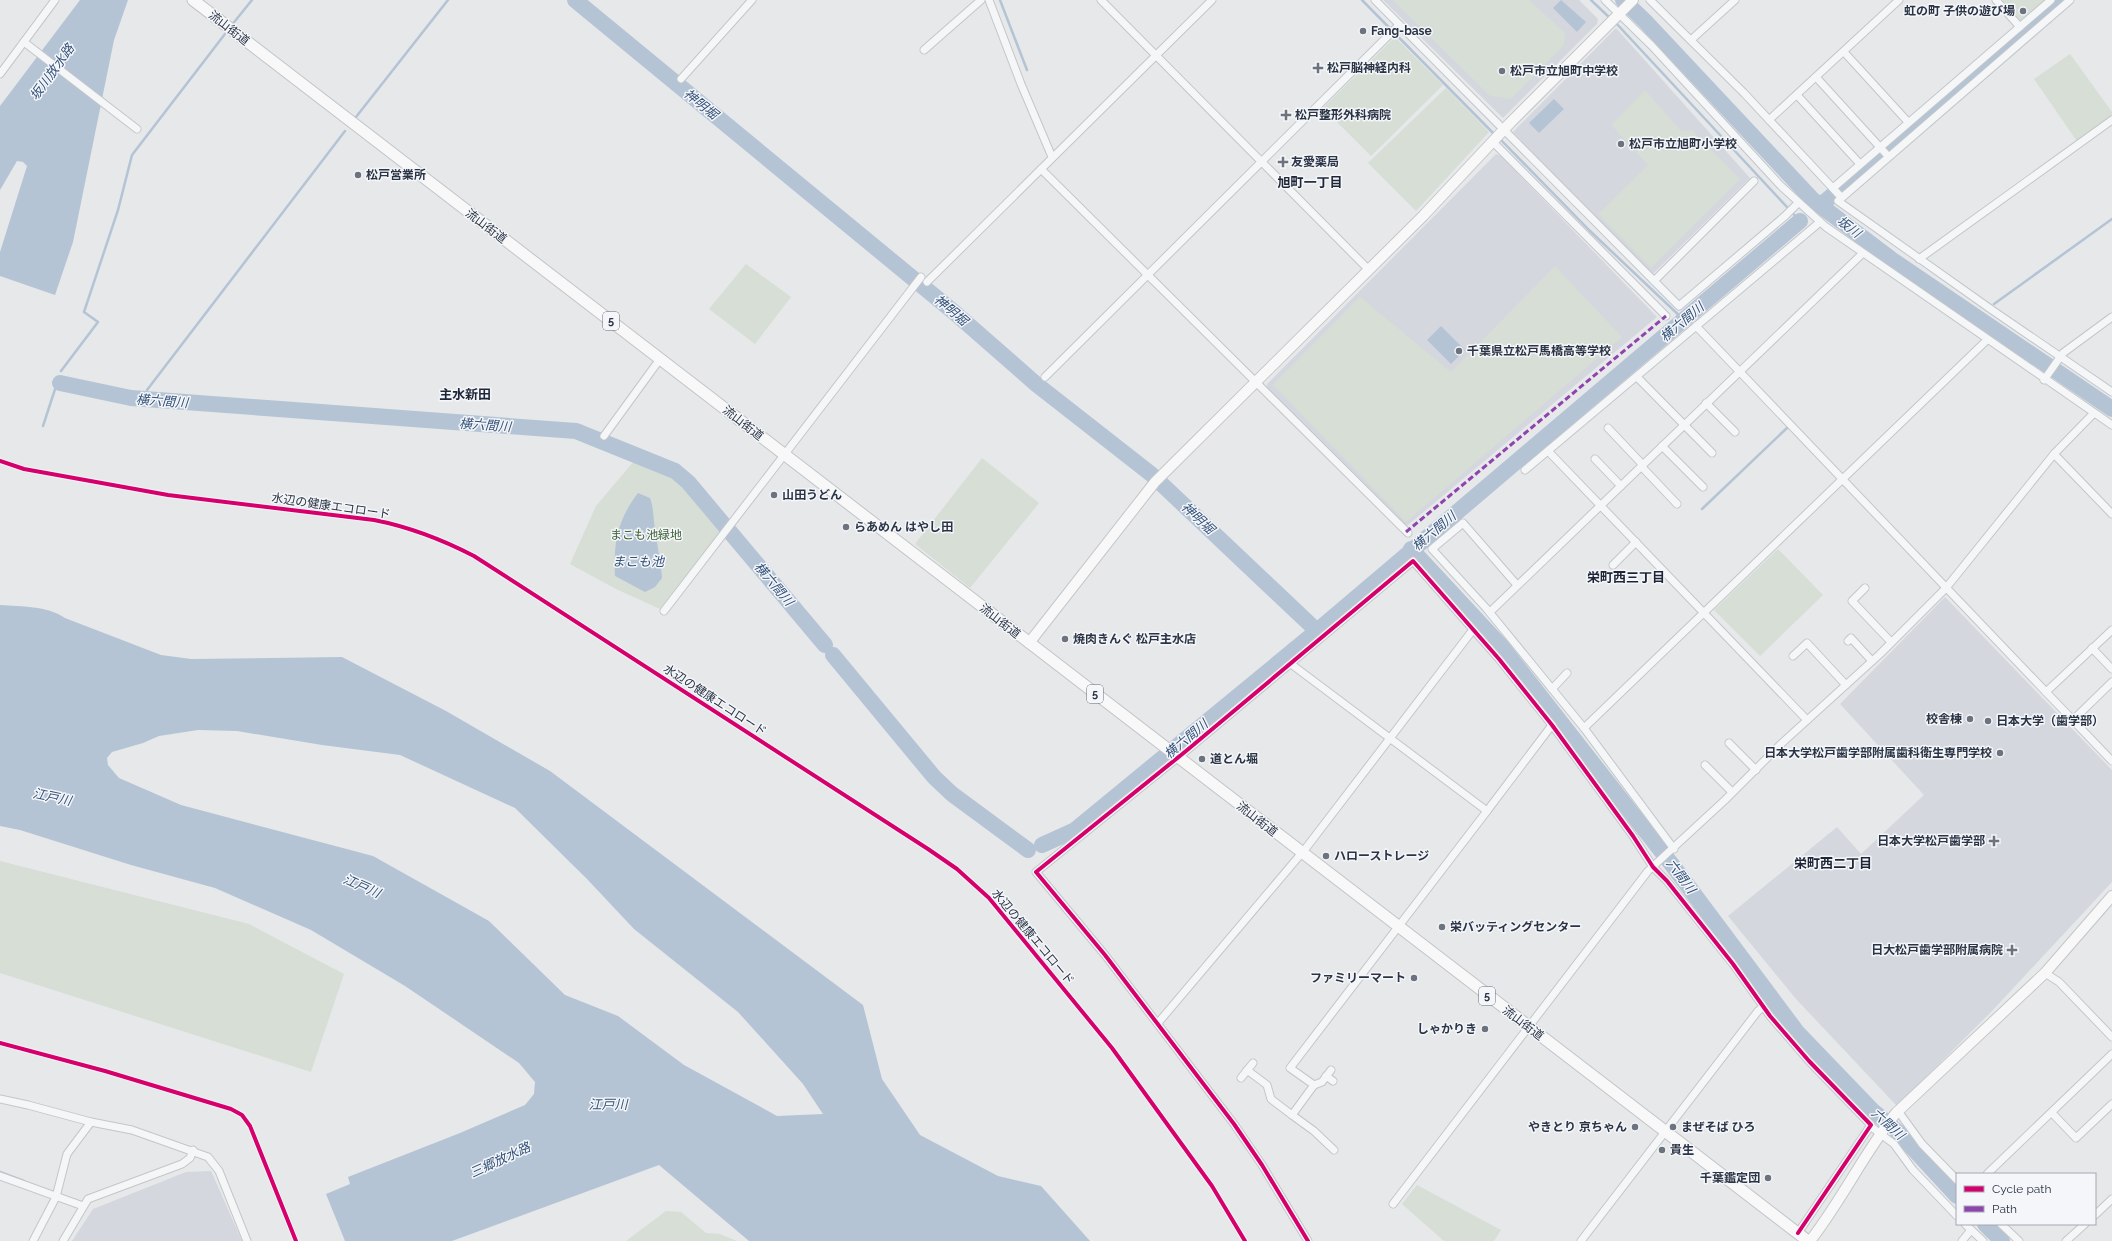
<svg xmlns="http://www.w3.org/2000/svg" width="2112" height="1241" font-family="Raleway,'Noto Sans JP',sans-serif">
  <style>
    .built { fill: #d4d7dd }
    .green { fill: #d6ded6 }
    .water { fill: #b4c4d5; fill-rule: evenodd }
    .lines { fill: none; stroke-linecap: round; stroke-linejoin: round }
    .stream { stroke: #b4c4d5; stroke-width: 2.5 }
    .river { stroke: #b4c4d5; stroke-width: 16 }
    .street-casing { stroke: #c4c6c8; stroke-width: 9 }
    .secondary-casing { stroke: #c4c6c8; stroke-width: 12 }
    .primary-casing { stroke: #c2c5c8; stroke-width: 13 }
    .street { stroke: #f5f6f7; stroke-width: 7 }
    .secondary { stroke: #f8f8f8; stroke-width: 10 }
    .primary { stroke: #f8f8f8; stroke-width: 11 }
    .quiet { stroke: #8e44ad; stroke-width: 3; stroke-dasharray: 6 3; stroke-linecap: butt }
    .cycleway-casing { stroke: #f4f6f9; stroke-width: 6 }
    .cycleway { stroke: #d6006c; stroke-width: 4 }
    .poi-dot { fill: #6c737f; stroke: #f4f6f9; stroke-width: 1.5 }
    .labels { text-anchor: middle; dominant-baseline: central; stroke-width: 3; stroke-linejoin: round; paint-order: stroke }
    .shield { fill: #f4f6f9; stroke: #676e7b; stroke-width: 1 }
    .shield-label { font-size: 11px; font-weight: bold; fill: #2b3445 }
    .poi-label { font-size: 12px; font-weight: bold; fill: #2b3445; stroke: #f4f6f9; text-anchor: start }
    .street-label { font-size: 12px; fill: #2b3445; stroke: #f4f6f9 }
    .park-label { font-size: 12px; fill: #3f6138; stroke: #f4f6f9 }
    .water-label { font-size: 13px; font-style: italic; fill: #34527a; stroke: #f4f6f9 }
    .neighbourhood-label { font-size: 13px; font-weight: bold; fill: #1d2536; stroke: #f4f6f9 }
  </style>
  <rect width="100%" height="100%" fill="#e6e8ea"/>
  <g class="built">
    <path d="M1383,0H1579L1598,19L1597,24L1503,118Z"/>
    <path d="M1616,28L1750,178L1654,273L1650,274L1513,132Z"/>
    <path d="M1496,154L1501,156L1657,317L1408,525H1404L1267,389V384Z"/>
    <path d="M1945,597L2112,770V882L1991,1012L1897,1106L1796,999L1728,916L1837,827L1861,854L1924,795L1840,704Z"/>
    <path d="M211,1171L242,1241H72L93,1209L186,1172Z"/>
  </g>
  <g class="green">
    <path d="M1393,0H1529L1565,33L1564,45L1511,99L1490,96Z"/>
    <path d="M2002,0H2046L2021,21Z"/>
    <path d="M1395,37L1443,85L1371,156L1323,108Z"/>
    <path d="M2070,54L2112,112V117L2079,144L2034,79Z"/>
    <path d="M1446,88L1489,132L1416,211L1368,163Z"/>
    <path d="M1645,90L1681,131L1692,130L1740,179L1651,268L1598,214L1648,165L1611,125Z"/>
    <path d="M746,264L791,297L755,344L709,309Z"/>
    <path d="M1555,266L1622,337L1406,522L1273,385L1360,297L1451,372Z"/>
    <path d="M982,458L1039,503L970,588L915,544Z"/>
    <path d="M635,460L665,469L685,482L723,528L660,609L616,589L570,564L596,506Z"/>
    <path d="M1778,549L1823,595L1760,656L1714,610Z"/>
    <path d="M0,861L249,924L344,974L311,1072L0,973Z"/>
    <path d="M1417,1185L1501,1230L1494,1241H1444L1402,1204Z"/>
    <path d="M666,1211L681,1212L706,1233L720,1234L737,1241H626Z"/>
  </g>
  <g class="water">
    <path d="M80,0H128L114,40L73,242L55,295L0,276V252L27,166L23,162L17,161L0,190V106Z"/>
    <path d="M1561,0L1586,22L1577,32L1553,8Z"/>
    <path d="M1554,99L1564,109L1539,133L1529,123Z"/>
    <path d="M1441,326L1465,350L1451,364L1427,340Z"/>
    <path d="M638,493L650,498C654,509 653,518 655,529C657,546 661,561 662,578L655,587L645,592L615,576C613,543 618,519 638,493Z"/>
    <path d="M0,605C22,607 46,605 65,618L161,655L191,659L342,657L446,711L550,771L863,1005L882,1079L920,1135L998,1176L1041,1186L1090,1241H749L659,1165L452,1241H345L326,1194L350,1184L348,1177L460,1133L525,1105L534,1094L535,1082L519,1063L405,986L311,930L215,888L131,865L20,830L0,826ZM198,730L237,731L322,745L400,755L515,808L587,879L634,929L738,1012L803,1084L823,1114L777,1116L684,1065L618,1016L565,995L489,921L373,856L181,805L119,778L108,765L107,758L112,752L143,743L159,736Z"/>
  </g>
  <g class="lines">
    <g class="stream">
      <path d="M1000,0L1027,70"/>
      <path d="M1362,0L1495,135"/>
      <path d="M1591,0L1611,19"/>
      <path d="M1615,22L1800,221"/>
      <path d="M231,26L252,0"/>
      <path d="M356,117L448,0"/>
      <path d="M1499,138L1590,231L1684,320"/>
      <path d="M1994,304L2112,219"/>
      <path d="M61,371L98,322L84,312L118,210L132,155L228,30"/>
      <path d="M147,390L345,131"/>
      <path d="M43,426L58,380"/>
      <path d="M1702,509L1788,427"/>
      <path d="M0,1172L24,1181"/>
    </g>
    <g class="river">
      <path d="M575,0L955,313L1036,384L1151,474L1317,631"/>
      <path d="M1623,0L1644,20L1813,200L1891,259L2112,409"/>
      <path d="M1821,205L2060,0"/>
      <path d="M60,383L131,398L576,431L675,471L688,482L825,645"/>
      <path d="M1411,549L1502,647L1673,866L1797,1032L1872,1110L1898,1132L1957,1196"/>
      <path d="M833,655L934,777L952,794L1028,850"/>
      <path d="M1042,845L1075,830L1317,631L1800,221"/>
      <path d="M1985,1224L2002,1241"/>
    </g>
    <defs>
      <g id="street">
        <path d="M989,0L1021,84L1052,157"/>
        <path d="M1101,0L1369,270"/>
        <path d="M1375,0L1679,306L1785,216L1798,203"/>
        <path d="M1605,0L1652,46L1780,185L1826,227L2112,425"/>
        <path d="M1650,0L1744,93L1841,197"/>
        <path d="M1996,0L2020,27"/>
        <path d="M2070,0L1838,201L1992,310L2112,392"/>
        <path d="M1691,40L1735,0"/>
        <path d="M24,42L137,129"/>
        <path d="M924,50L981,0"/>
        <path d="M1844,52L1908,122"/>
        <path d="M0,74L55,0"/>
        <path d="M1816,77L1888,156"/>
        <path d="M681,79L752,0"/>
        <path d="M1797,95L1860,164"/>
        <path d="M1769,120L1899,0"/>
        <path d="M1493,142L1666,316"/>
        <path d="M1041,169L1408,533"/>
        <path d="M1833,188L2051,0"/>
        <path d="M1919,259L2112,120"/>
        <path d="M1654,281L1754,181"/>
        <path d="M927,282L1212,0"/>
        <path d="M1696,326L2046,692"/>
        <path d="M1045,377L1399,25"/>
        <path d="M1637,377L1712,453"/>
        <path d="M2044,380L2063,353L2112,317"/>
        <path d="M1706,403L1735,432"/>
        <path d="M1608,428L1643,465"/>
        <path d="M604,436L660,359"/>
        <path d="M1662,446L1703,487"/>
        <path d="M1548,451L1807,720"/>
        <path d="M2054,454L2112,514"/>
        <path d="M1595,459L1621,486"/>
        <path d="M1641,466L1677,504"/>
        <path d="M1525,470L1820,222"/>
        <path d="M1613,565L1636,542"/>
        <path d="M1517,585L1463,523L1432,549L1486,608L1584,728L1674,849"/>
        <path d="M1865,588L1852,601L1891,642"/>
        <path d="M664,611L921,277"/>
        <path d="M1490,612L1862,254"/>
        <path d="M2112,630L2046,692L2112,761"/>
        <path d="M1848,641L1851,638L1872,661"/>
        <path d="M2092,648L2112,669"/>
        <path d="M1793,656L1807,643L1846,685"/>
        <path d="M1291,664L1487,811L1290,1068L1314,1085L1292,1115L1314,1131L1334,1150"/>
        <path d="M1552,689L1567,673"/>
        <path d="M2073,720L2112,682"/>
        <path d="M1584,728L1987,340"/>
        <path d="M1729,743L1756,770"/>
        <path d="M1705,765L1732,792"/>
        <path d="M1487,811L1552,725"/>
        <path d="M2045,973L2059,982L2112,1037"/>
        <path d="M1158,1023L1306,848L1472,631"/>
        <path d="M1247,1070L1267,1085L1271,1099L1292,1115"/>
        <path d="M1326,1076L1333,1081"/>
        <path d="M1241,1078L1253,1063"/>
        <path d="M1314,1085L1322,1082L1331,1070"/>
        <path d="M0,1099L28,1105L91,1122L132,1130L208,1157L219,1171L247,1241"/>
        <path d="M1898,1111L1922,1144L1957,1180"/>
        <path d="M2052,1113L2076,1138L2112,1104"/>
        <path d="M1870,1126L1894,1144L1913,1170L1957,1216"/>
        <path d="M1987,1174L2112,1054"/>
        <path d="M0,1176L83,1206"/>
        <path d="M56,1197L67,1154L91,1122"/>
        <path d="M1393,1204L1648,871L1725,800L1782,743L1880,654L1946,588L2054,454L2093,414"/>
        <path d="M2095,1215L2112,1199"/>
        <path d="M1965,1224L1983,1241"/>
        <path d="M2001,1224L2019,1241"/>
        <path d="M33,1241L56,1197"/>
        <path d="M63,1241L88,1199L182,1164L190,1158L193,1150"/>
        <path d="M1308,1241L1262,1165L1234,1124L1105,955L1036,872L1186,751L1413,561L1499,659L1552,725L1633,836L1653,867L1667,881L1733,964L1770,1016L1809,1061L1871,1125L1798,1233"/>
        <path d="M1581,1241L1758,1011L1763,1007"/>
        <path d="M1962,1241L1971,1230"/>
        <path d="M2066,1241L2085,1224"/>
      </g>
      <g id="secondary">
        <path d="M1029,643L1155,482L1423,216L1510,123L1633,0"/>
        <path d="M1810,1241C1842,1200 1864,1153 1896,1113L2045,973L2112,896"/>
      </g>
      <path id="primary" d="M193,0L1808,1241"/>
    </defs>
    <use href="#street" class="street-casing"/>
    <use href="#secondary" class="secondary-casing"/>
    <use href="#primary" class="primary-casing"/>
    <use href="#street" class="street"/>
    <use href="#secondary" class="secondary"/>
    <use href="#primary" class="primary"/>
    <path class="quiet" d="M1406,532L1666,316"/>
    <defs>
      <g id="cycleway">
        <path d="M0,461L24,469L168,495L374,520C410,527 441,539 474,556L928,849L957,869L989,898L1112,1048L1212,1186L1245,1241"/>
        <path d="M0,1043L105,1071L231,1109L242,1115L250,1126L296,1241"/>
        <path d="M1308,1241L1262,1165L1234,1124L1105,955L1036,872L1186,751L1413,561L1499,659L1552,725L1633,836L1653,867L1667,881L1733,964L1770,1016L1809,1061L1871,1125L1798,1233"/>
      </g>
    </defs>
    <use href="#cycleway" class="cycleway-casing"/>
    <use href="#cycleway" class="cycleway"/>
  </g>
  <g class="poi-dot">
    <circle cx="2023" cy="11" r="4"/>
    <circle cx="1363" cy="31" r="4"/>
    <path d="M1316 62h4v4h4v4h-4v4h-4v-4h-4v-4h4z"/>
    <circle cx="1502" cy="71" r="4"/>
    <path d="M1284 109h4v4h4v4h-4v4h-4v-4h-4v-4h4z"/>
    <circle cx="1621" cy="144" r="4"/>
    <path d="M1281 156h4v4h4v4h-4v4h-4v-4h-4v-4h4z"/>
    <circle cx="358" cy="175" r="4"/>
    <circle cx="1459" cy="351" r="4"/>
    <circle cx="774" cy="495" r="4"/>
    <circle cx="846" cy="527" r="4"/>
    <circle cx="1065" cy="639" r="4"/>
    <circle cx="1970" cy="719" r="4"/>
    <circle cx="1988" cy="721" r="4"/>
    <circle cx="2000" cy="753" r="4"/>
    <circle cx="1202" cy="759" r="4"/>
    <path d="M1992 835h4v4h4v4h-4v4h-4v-4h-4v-4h4z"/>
    <circle cx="1326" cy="856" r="4"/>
    <circle cx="1442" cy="927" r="4"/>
    <path d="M2010 944h4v4h4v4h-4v4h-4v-4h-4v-4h4z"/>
    <circle cx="1414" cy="978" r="4"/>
    <circle cx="1485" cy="1029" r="4"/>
    <circle cx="1635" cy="1127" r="4"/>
    <circle cx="1673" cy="1127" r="4"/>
    <circle cx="1662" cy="1150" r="4"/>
    <circle cx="1768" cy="1178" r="4"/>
  </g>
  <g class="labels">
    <g class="shield">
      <rect x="603" y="312" width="16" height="18" rx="3"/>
      <rect x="1087" y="685" width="16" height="18" rx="3"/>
      <rect x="1479" y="987" width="16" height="18" rx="3"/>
    </g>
    <g class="shield-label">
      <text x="611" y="321">5</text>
      <text x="1095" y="694">5</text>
      <text x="1487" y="996">5</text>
    </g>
    <g class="poi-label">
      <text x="2015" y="11" text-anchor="end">虹の町 子供の遊び場</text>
      <text x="1371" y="31">Fang-base</text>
      <text x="1327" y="68">松戸脳神経内科</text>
      <text x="1510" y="71">松戸市立旭町中学校</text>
      <text x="1295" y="115">松戸整形外科病院</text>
      <text x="1629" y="144">松戸市立旭町小学校</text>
      <text x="1291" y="162">友愛薬局</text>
      <text x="366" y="175">松戸営業所</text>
      <text x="1467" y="351">千葉県立松戸馬橋高等学校</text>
      <text x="782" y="495">山田うどん</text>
      <text x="854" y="527">らあめん はやし田</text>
      <text x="1073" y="639">焼肉きんぐ 松戸主水店</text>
      <text x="1962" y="719" text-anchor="end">校舎棟</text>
      <text x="1996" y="721">日本大学（歯学部）</text>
      <text x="1992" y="753" text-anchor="end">日本大学松戸歯学部附属歯科衛生専門学校</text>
      <text x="1210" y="759">道とん堀</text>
      <text x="1985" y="841" text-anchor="end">日本大学松戸歯学部</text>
      <text x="1334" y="856">ハローストレージ</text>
      <text x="1450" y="927">栄バッティングセンター</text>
      <text x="2003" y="950" text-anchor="end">日大松戸歯学部附属病院</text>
      <text x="1406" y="978" text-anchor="end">ファミリーマート</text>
      <text x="1477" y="1029" text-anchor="end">しゃかりき</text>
      <text x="1627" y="1127" text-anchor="end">やきとり 京ちゃん</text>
      <text x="1681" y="1127">まぜそば ひろ</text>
      <text x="1670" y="1150">貴生</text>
      <text x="1760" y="1178" text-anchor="end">千葉鑑定団</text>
    </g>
    <g class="street-label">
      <text transform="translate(229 28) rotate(38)">流山街道</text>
      <text transform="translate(486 226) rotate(37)">流山街道</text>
      <text transform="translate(743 423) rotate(38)">流山街道</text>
      <text transform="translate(331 506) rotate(8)">水辺の健康エコロード</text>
      <text transform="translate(1000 621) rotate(38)">流山街道</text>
      <text transform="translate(715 700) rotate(33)">水辺の健康エコロード</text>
      <text transform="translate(1257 819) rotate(38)">流山街道</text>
      <text transform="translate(1033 937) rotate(50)">水辺の健康エコロード</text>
      <text transform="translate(1523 1023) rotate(37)">流山街道</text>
    </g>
    <g class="park-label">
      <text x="646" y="535">まこも池緑地</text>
    </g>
    <g class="water-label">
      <text transform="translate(52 72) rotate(-54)">坂川放水路</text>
      <text transform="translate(701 104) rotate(39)">神明堀</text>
      <text transform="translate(1849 227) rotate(37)">坂川</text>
      <text transform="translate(951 310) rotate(40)">神明堀</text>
      <text transform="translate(1682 322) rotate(-40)">横六間川</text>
      <text transform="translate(162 401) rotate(4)">横六間川</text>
      <text transform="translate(485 425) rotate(4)">横六間川</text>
      <text transform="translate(1198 518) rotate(43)">神明堀</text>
      <text transform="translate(1434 531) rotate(-40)">横六間川</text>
      <text x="638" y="561">まこも池</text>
      <text transform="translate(774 584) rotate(50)">横六間川</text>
      <text transform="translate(1186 739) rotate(-40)">横六間川</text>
      <text transform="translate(52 797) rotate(12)">江戸川</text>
      <text transform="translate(1681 876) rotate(53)">六間川</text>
      <text transform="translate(362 886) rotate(24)">江戸川</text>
      <text x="608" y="1104">江戸川</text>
      <text transform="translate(1888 1124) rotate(42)">六間川</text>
      <text transform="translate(500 1160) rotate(-25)">三郷放水路</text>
    </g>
    <g class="neighbourhood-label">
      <text x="1310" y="182">旭町一丁目</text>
      <text x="465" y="394">主水新田</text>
      <text x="1626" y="577">栄町西三丁目</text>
      <text x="1833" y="863">栄町西二丁目</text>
    </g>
  </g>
  <rect x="1956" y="1173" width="140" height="52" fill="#f4f6f9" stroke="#a4a8b1"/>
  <rect x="1964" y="1186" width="20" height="6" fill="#d6006c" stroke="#a4a8b1"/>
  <text x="1992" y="1193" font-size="12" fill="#2b3445">Cycle path</text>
  <rect x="1964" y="1206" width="20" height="6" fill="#8e44ad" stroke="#a4a8b1"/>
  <text x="1992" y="1213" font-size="12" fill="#2b3445">Path</text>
</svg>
